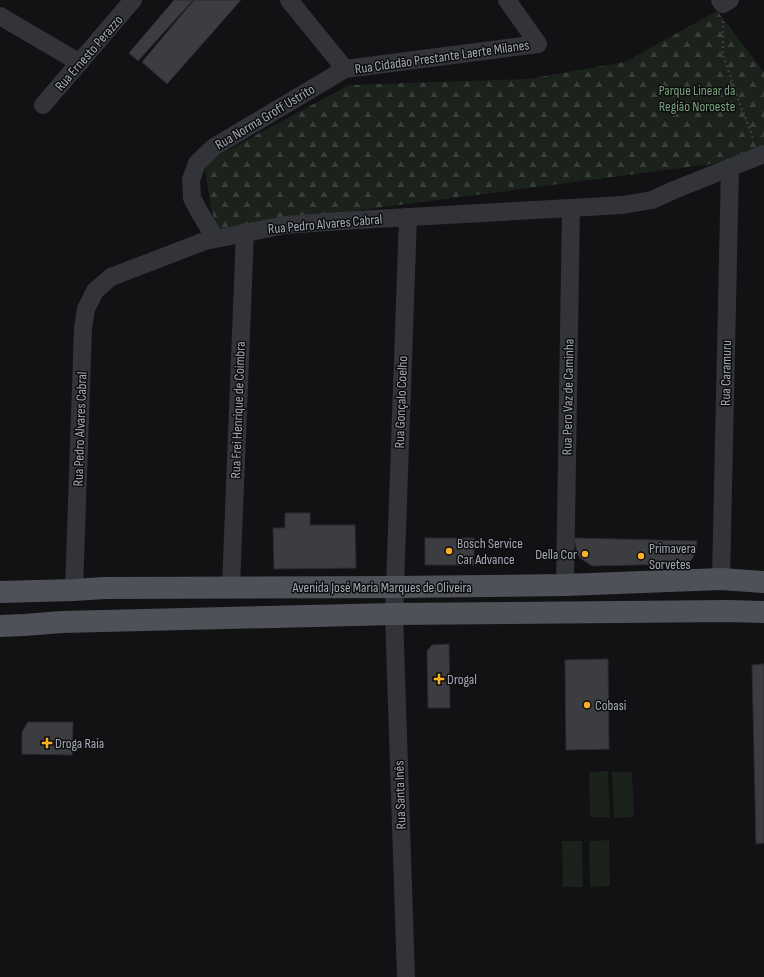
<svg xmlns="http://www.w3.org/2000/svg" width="764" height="977" font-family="'Sofia Sans Condensed',sans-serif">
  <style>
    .green { fill: #1a221b }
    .forest { fill: url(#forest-firs) }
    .building { fill: #3c3d41; stroke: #2c2c30 }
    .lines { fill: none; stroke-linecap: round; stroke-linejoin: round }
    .path { stroke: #393b40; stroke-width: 2.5; stroke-dasharray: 2 3; stroke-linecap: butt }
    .minor { stroke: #333439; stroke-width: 18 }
    .major { stroke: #4f5158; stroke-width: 22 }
    .poi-dot { fill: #fab025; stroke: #0d0d0f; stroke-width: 1.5 }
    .labels { text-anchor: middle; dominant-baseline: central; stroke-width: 3; stroke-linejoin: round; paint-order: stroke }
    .street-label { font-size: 14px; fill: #a3a9b5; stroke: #0d0d0f }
    .park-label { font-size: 14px; fill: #79a17b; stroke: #0d0d0f }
    .poi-label { font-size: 14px; fill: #a3a9b5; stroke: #0d0d0f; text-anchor: start }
  </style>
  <defs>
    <pattern id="forest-firs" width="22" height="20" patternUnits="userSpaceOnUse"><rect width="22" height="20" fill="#1a221b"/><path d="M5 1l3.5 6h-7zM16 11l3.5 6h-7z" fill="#383f3a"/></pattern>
  </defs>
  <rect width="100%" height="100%" fill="#121214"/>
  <g class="green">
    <path d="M608,771L610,817H590L589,772Z"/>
    <path d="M612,772H632L634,817L614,818Z"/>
    <path d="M609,840L610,886L590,887L589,841Z"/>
    <path d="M582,841L583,887H563L562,841Z"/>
  </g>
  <path class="forest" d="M717,11L764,72V148L734,161L217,229L211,208L204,163L349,85L528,79L625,62Z"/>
  <g class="building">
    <path d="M174,0H193L138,61L129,53Z"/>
    <path d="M194,0H241L167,84L142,62Z"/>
    <path d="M285,513H310V525H355L356,568L274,569L273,528H285Z"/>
    <rect x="425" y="538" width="49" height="27"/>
    <path d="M574,538L697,541L696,551L692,559L689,562L680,564L592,566L580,558L577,552Z"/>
    <path d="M449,644L450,708H428L427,651L432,645Z"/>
    <path d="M608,659L609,749L566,750L565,660Z"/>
    <path d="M764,664V843L756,844L752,665Z"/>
    <path d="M28,722H73L72,755L22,754V732Z"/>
  </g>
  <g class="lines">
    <path class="path" d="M723,21V55L740,104L754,140"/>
    <g class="minor">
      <path d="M289,0L345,69"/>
      <path d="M720,0L723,4L730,0"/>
      <path d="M0,16L80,63"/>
      <path d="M43,105L133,0"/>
      <path d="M215,238L200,213L192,198L191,180L197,163L214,147L345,69L538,44L507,0"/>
      <path d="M721,579L730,167"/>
      <path d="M565,585L571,208"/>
      <path d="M231,587L245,232"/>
      <path d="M74,590L83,328L86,309L95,291L111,277L205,241L285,225L357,220L623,205L652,200L674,190L764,154"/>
      <path d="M406,977L394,614L408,217"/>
    </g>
    <g class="major">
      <path d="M0,592L74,590L104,588L394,587L565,585L721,579L764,582"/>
      <path d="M0,626L24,625L62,622L394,614L728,611L764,612"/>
    </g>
  </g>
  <g class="poi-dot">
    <circle cx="449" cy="551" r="4"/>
    <circle cx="585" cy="554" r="4"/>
    <circle cx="641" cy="556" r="4"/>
    <path d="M437 673h4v4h4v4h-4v4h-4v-4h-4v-4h4z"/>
    <circle cx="587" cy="705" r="4"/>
    <path d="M45 737h4v4h4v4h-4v4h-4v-4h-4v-4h4z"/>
  </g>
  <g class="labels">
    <g class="street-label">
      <text transform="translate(89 53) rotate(-49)">Rua Ernesto Perazzo</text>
      <text transform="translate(442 57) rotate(-8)">Rua Cidadão Prestante Laerte Milanes</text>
      <text transform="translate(265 117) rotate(-31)">Rua Norma Groff Ustrito</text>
      <text transform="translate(325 224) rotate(-5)">Rua Pedro Alvares Cabral</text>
      <text transform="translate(726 373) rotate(-89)">Rua Caramuru</text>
      <text transform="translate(568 397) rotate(-89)">Rua Pero Vaz de Caminha</text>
      <text transform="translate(401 402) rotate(-88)">Rua Gonçalo Coelho</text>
      <text transform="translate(238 410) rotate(-88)">Rua Frei Henrique de Coimbra</text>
      <text transform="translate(80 429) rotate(-88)">Rua Pedro Alvares Cabral</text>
      <text x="382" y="587">Avenida José Maria Marques de Oliveira</text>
      <text transform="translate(400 795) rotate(-92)">Rua Santa Inês</text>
    </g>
    <g class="park-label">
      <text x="697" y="90">Parque Linear da<tspan x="697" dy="16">Região Noroeste</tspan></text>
    </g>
    <g class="poi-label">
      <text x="457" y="543">Bosch Service<tspan x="457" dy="16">Car Advance</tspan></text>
      <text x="649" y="548">Primavera<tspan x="649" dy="16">Sorvetes</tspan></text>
      <text x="577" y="554" text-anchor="end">Della Cor</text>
      <text x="447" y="679">Drogal</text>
      <text x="595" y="705">Cobasi</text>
      <text x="55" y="743">Droga Raia</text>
    </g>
  </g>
</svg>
